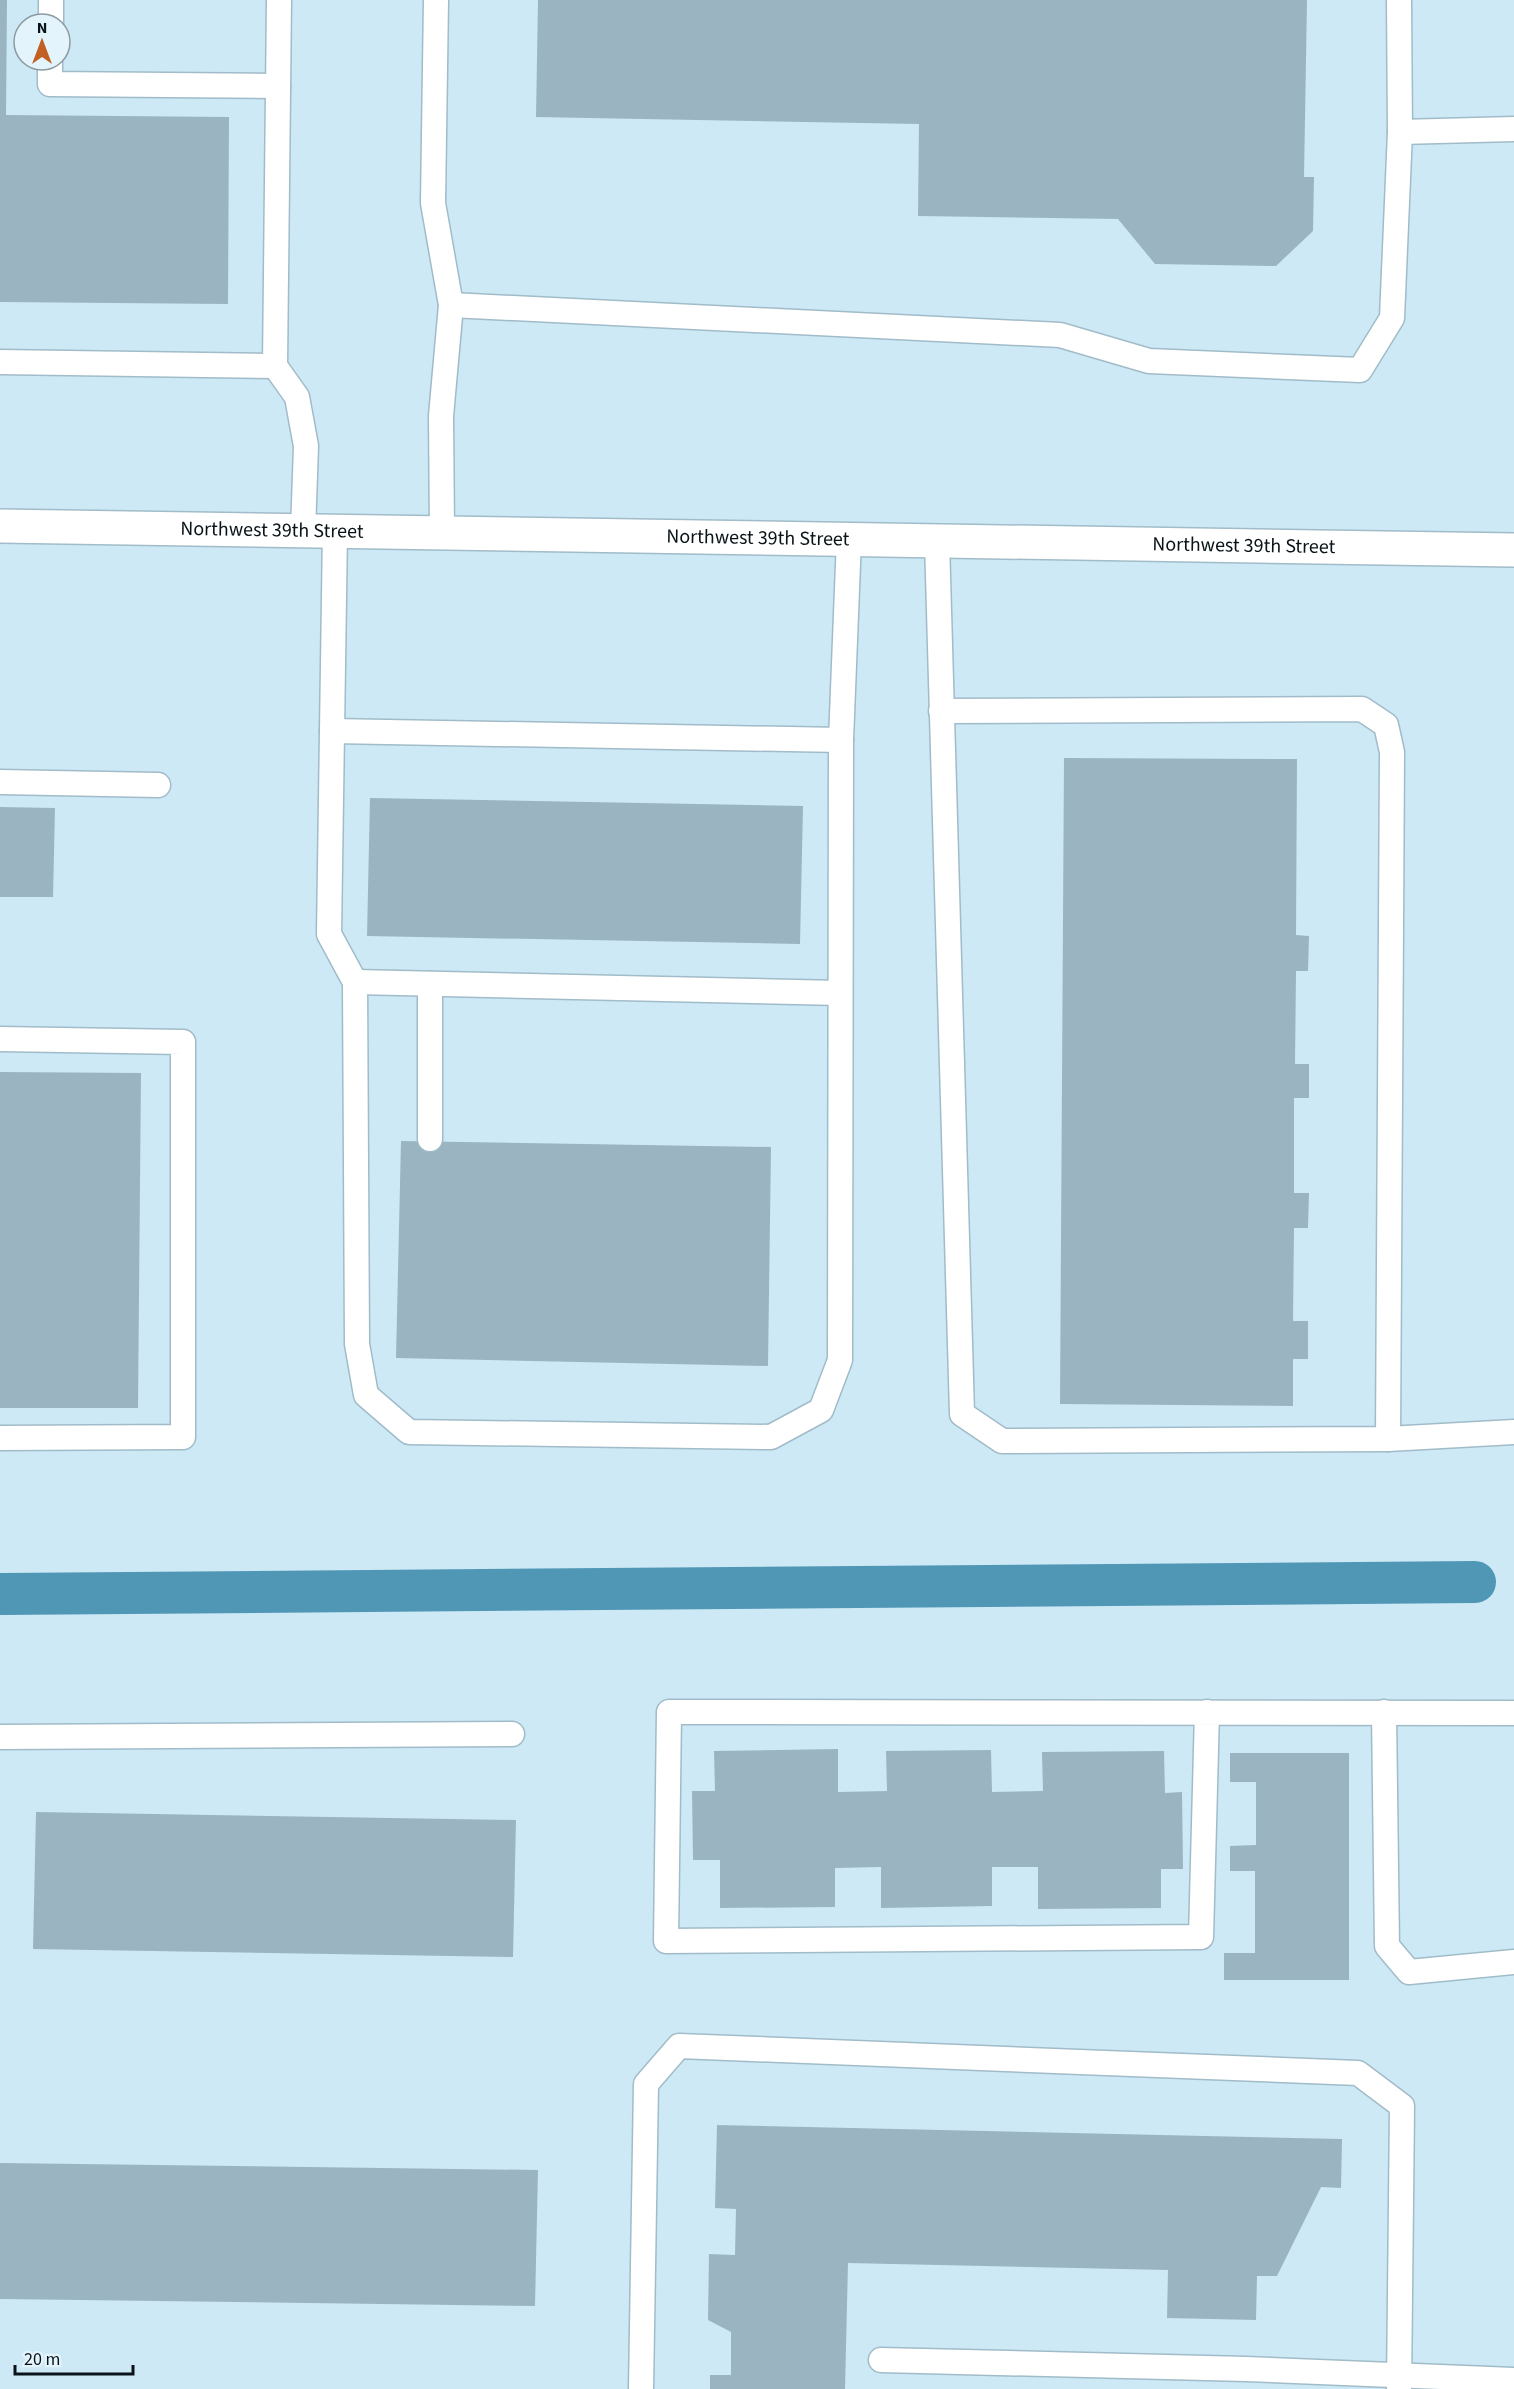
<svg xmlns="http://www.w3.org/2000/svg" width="1514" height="2389" font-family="'Source Sans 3',sans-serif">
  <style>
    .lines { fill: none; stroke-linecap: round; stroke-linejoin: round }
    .canal { stroke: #5097b5; stroke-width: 42 }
    .building { fill: #9ab5c1 }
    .service-casing { stroke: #a1bcc8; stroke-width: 27 }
    .minor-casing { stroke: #a1bcc8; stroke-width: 36 }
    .service { stroke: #fff; stroke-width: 24 }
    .minor { stroke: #fff; stroke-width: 33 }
    .labels { text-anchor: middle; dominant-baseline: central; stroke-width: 5; stroke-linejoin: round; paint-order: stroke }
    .street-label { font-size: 20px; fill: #0a1418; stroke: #e3f4fc }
  </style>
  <rect width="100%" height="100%" fill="#cde9f6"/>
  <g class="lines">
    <path class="canal" d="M0,1594L1475,1582"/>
  </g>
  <g class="building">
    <path d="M0,0H7L6,115L229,117L228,304L0,302Z"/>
    <path d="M538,0H1307L1304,177H1314L1313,231L1276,266L1155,264L1118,219L918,216L919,124L536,117Z"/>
    <path d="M1064,758L1297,759L1296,935L1309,936L1308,971H1296L1295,1064H1309V1098H1294V1193H1309L1308,1228H1294L1293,1321H1308V1359H1293V1406L1060,1404Z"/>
    <path d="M370,798L803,806L800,944L367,936Z"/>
    <path d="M0,807L55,808L53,897H0Z"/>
    <path d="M0,1072L141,1073L138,1408H0Z"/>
    <path d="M401,1141L771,1147L768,1366L396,1358Z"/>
    <path d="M838,1749V1792L887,1791L886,1751L991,1750L992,1792L1043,1791L1042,1752L1164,1751L1165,1793L1182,1792L1183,1869H1161V1908L1038,1909V1867H992V1906L881,1908V1867L835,1868V1907L720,1908V1860H693L692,1791H715L714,1751Z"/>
    <path d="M1230,1753H1349V1980H1224V1953H1255V1871H1230V1846L1256,1845V1782H1230Z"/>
    <path d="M36,1812L516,1820L513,1957L33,1949Z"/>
    <path d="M717,2125L1342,2139L1341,2188L1321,2187L1277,2276H1257L1256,2320L1167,2318L1168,2270L848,2263L845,2389H710V2375H731V2332L708,2320L709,2254L735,2255L736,2209L715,2208Z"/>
    <path d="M0,2163L538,2170L535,2306L0,2299Z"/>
  </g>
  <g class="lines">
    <defs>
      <g id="service">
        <path d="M279,0L275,366L297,397L306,446L303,531"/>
        <path d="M436,0L433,203L451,305L441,416L442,533"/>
        <path d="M51,24V0"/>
        <path d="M50,60V84L278,86"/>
        <path d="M1400,132L1514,129"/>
        <path d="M451,305L1060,335L1149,361L1360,370L1392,318L1400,132L1399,0"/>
        <path d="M0,362L275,366"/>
        <path d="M335,531L332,731L841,740L849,539"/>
        <path d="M937,541L962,1414L1002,1441L1388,1439L1514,1432"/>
        <path d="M941,711L1362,709L1386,725L1392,752L1388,1439"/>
        <path d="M332,731L329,934L355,982L357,1344L366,1395L409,1432L771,1437L821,1410L840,1360L841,740"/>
        <path d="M0,782L158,785"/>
        <path d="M355,982L840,993"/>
        <path d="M430,984V1139"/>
        <path d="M0,1039L183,1042V1437L0,1438"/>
        <path d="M1207,1712L1201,1937L666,1941L669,1712L1514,1713"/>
        <path d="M1384,1712L1387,1946L1409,1972L1514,1962"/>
        <path d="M0,1737L512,1734"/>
        <path d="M881,2360L1246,2369L1514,2380"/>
        <path d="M641,2389L646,2084L679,2046L1358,2073L1402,2106L1399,2389"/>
      </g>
      <g id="minor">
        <path id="s1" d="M0,526L1514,550"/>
      </g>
    </defs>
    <use href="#service" class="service-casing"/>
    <use href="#minor" class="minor-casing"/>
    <use href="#service" class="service"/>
    <use href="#minor" class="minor"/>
  </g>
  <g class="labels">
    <g class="street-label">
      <text stroke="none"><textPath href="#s1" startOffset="272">Northwest 39th Street</textPath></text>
      <text stroke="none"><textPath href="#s1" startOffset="758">Northwest 39th Street</textPath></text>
      <text stroke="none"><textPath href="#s1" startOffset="1244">Northwest 39th Street</textPath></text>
    </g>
  </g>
  <g transform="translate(42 42)"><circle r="28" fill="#e3f4fc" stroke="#8c9aa1" stroke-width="1.5"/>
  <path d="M0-4.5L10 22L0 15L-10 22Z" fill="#c26024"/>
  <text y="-9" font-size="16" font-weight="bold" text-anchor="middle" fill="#0a1418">N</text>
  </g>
  <path d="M15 2365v9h118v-9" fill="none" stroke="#0a1418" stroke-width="3"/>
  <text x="24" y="2365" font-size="18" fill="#0a1418" stroke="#e3f4fc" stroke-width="4.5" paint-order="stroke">20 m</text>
</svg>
